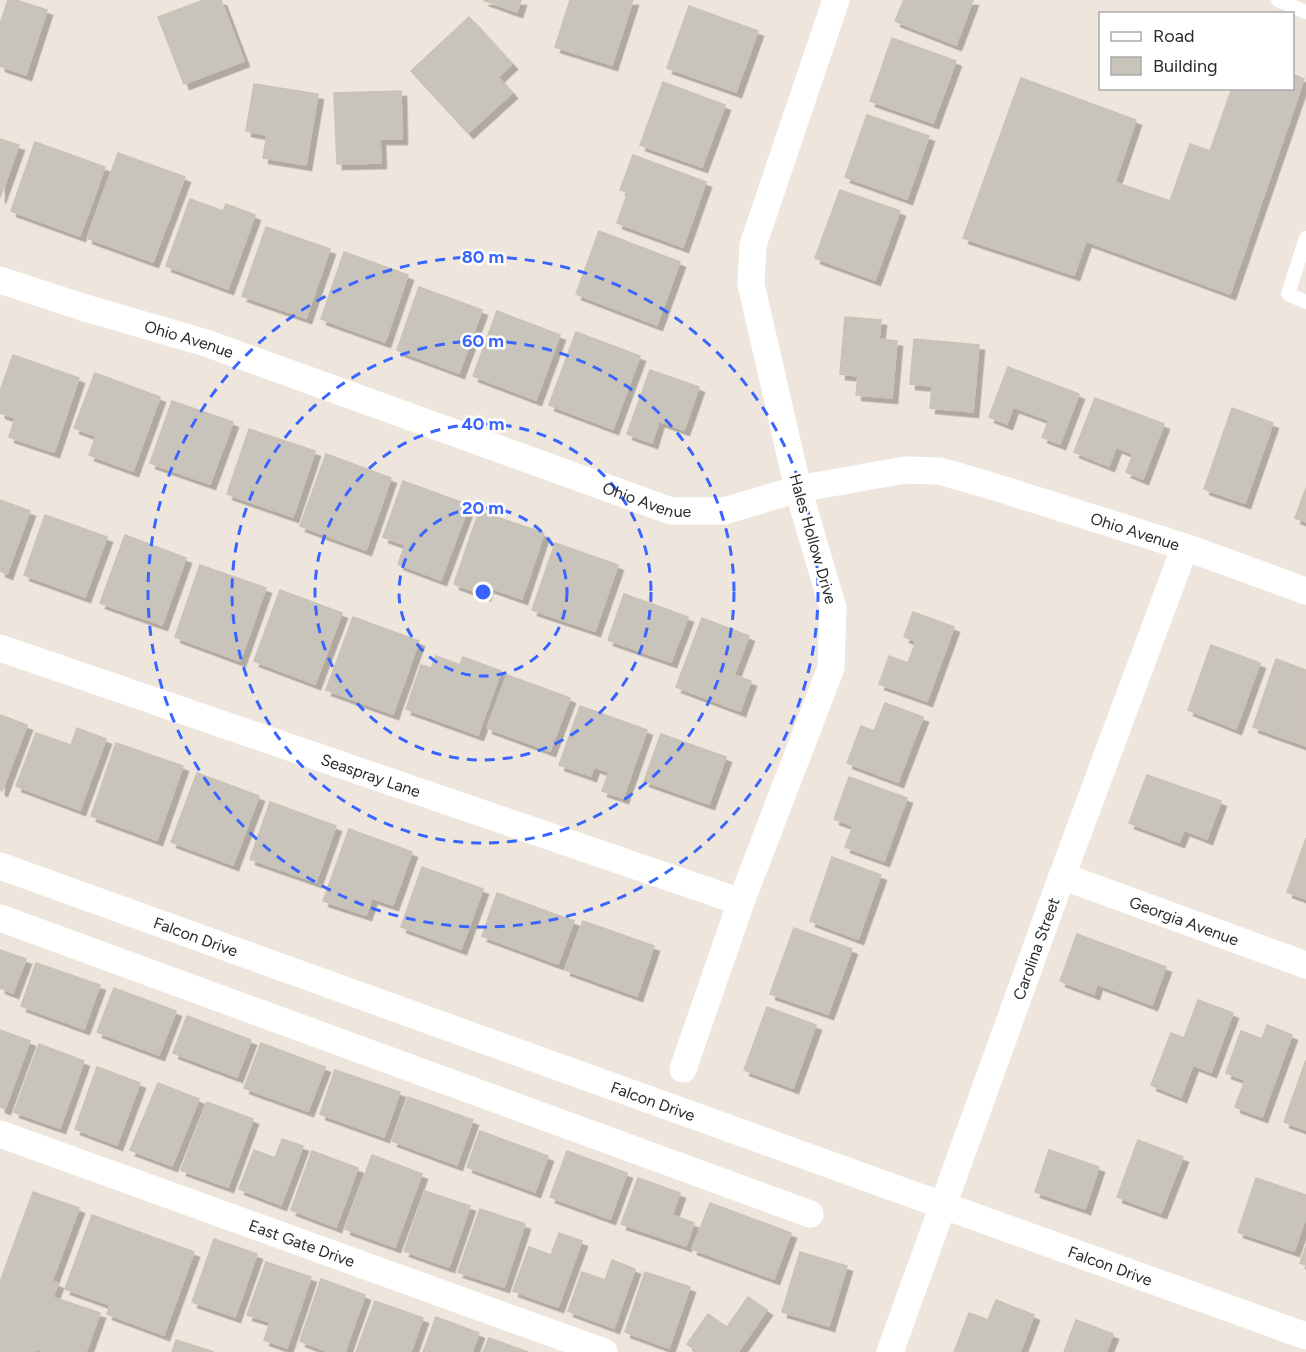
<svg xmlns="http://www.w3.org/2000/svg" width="1306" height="1352" font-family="Figtree,sans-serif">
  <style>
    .building { fill: #c9c4bb; stroke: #cac2b5; stroke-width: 1.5; filter: url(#shadow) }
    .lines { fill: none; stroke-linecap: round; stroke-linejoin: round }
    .service { stroke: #fff; stroke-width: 14 }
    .minor { stroke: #fff; stroke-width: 27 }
    .ring { fill: none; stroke: #3965ff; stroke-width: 3; stroke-dasharray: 10 8 }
    .labels { text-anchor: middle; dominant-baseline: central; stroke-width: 5; stroke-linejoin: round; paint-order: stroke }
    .street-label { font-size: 16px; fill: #2b2b2b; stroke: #fff }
    .centre { fill: #3965ff; stroke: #fff; stroke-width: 3 }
    .ring-label { font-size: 18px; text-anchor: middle; font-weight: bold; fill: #3965ff; stroke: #fff; stroke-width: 5; stroke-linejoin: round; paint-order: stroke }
  </style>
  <defs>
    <filter id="shadow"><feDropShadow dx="5.5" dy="5.5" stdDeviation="0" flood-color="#0004"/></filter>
  </defs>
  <rect width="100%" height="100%" fill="#eee6dc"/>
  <g class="building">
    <path d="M8,0H16L47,10L26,75L0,66V24Z"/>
    <path d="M204,0H221L244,61L184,84L158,17Z"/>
    <path d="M483,0H521L517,12Z"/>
    <path d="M570,0H633L612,65L555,47Z"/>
    <path d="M904,0H973L956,45L895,21Z"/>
    <path d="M689,6L758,31L736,92L667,68Z"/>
    <path d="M469,17L512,64L498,77L512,93L468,133L411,71Z"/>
    <path d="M892,38L956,61L933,123L870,101Z"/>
    <path d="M1292,74L1304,79L1230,294L1086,241L1074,275L963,238L1021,78L1136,120L1115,182L1170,201L1190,144L1210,151L1232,88H1292Z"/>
    <path d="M663,82L725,105L702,167L640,145Z"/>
    <path d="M254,84L318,94L306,165L263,158L267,135L246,131Z"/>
    <path d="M401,91L402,139H380L381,163L337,164L334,93Z"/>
    <path d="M867,115L929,136L907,199L845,177Z"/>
    <path d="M0,139L19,145L0,198Z"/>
    <path d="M35,142L105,167L80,236L11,211Z"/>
    <path d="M118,153L185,177L153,262L87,238Z"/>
    <path d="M633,155L706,182L683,247L617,223L628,192L620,190Z"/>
    <path d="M840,190L900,211L875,280L815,258Z"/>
    <path d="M190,199L223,211L226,204L255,215L228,289L166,266Z"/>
    <path d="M266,227L330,249L306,318L242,296Z"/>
    <path d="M599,231L680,262L657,325L576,294Z"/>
    <path d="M344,252L408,275L385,342L321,319Z"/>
    <path d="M419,287L482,310L459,373L397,350Z"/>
    <path d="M497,311L560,335L536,400L473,376Z"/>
    <path d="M845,317L881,320L879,339L897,341L892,398L856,395L858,376L840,374Z"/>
    <path d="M576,332L640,356L613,429L549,405Z"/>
    <path d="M914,339L979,345L973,412L930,408L932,386L910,384Z"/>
    <path d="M13,355L79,378L54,452L9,437L15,418L0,413V391Z"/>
    <path d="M1008,367L1079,394L1060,444L1042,437L1049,420L1013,407L1007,424L989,417Z"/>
    <path d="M650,370L699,387L684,430L659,421L652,443L627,434Z"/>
    <path d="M95,373L160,397L133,471L89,455L96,436L74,428Z"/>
    <path d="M1095,398L1164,424L1143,479L1126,472L1133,454L1116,447L1109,466L1074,452Z"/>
    <path d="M172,401L233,422L210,484L150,463Z"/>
    <path d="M1232,408L1273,423L1245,503L1204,489Z"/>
    <path d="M249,429L315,451L293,517L227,494Z"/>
    <path d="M326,454L391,478L366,550L300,526Z"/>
    <path d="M403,481L469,505L441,580L398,564L405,545L383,537Z"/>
    <path d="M1306,488V522L1295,518Z"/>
    <path d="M0,500L30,511L7,574L0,571Z"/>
    <path d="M479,511L544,533L522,599L488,587L485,595L454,584Z"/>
    <path d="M45,515L107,537L85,597L24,575Z"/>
    <path d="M125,535L186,558L162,625L100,603Z"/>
    <path d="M555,543L618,565L595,631L532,610Z"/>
    <path d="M200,565L266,588L240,661L175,637Z"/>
    <path d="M280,590L342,613L315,684L254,661Z"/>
    <path d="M624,594L688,617L671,662L608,640Z"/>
    <path d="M913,612L954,627L927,701L879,684L889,656L908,663L916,641L904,637Z"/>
    <path d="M353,617L419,641L393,714L326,690Z"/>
    <path d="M702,618L749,636L734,675L751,681L740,711L676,687Z"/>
    <path d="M1211,645L1260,663L1236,729L1188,710Z"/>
    <path d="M436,656L460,665L463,657L501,671L478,735L406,709L421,665L431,668Z"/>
    <path d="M1276,659L1306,670V746L1253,727Z"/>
    <path d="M507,675L570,698L550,751L487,728Z"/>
    <path d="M885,703L923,717L898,782L847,763L861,726L874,731Z"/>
    <path d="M580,706L647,730L623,798L602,791L609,772L594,767L591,776L559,765Z"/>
    <path d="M0,715L27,725L2,791L0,790Z"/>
    <path d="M77,728L106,739L80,810L16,786L36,733L71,745Z"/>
    <path d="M661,734L726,757L709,804L644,781Z"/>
    <path d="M116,743L183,766L157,840L91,816Z"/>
    <path d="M197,773L259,796L233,865L171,842Z"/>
    <path d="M1147,775L1221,801L1207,839L1184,830L1179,842L1129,823Z"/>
    <path d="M849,777L907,798L884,861L845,847L853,826L834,819Z"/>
    <path d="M270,802L336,826L316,882L250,859Z"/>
    <path d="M349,829L412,852L393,905L372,898L366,915L323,901Z"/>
    <path d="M1306,838V899L1287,892Z"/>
    <path d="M832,857L881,875L858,939L810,921Z"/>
    <path d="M422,867L483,889L461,949L401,927Z"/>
    <path d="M497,893L574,921L558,964L482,936Z"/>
    <path d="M583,921L654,946L637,996L565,970Z"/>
    <path d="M794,928L852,949L828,1014L770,994Z"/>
    <path d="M1077,934L1166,967L1152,1005L1097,984L1094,994L1060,981Z"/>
    <path d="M0,950L26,959L13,993L0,988Z"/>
    <path d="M36,963L100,985L84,1029L21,1006Z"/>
    <path d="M114,988L176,1011L159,1055L97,1032Z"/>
    <path d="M1198,1000L1233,1013L1211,1072L1193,1065L1181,1097L1151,1085L1171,1033L1184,1038Z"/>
    <path d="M767,1007L816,1025L793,1088L744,1070Z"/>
    <path d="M187,1016L251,1040L237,1077L173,1053Z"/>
    <path d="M1267,1025L1292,1035L1262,1117L1235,1107L1245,1080L1226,1073L1241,1031L1262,1039Z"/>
    <path d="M0,1030L30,1041L5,1109L0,1107Z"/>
    <path d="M261,1043L325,1067L308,1111L244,1088Z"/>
    <path d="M39,1044L84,1061L60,1128L14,1112Z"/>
    <path d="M1306,1060V1130L1284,1122Z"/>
    <path d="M97,1067L140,1083L117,1145L75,1129Z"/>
    <path d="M335,1070L400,1092L384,1137L320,1114Z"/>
    <path d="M158,1083L199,1099L172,1166L130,1150Z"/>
    <path d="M408,1097L473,1120L457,1165L392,1141Z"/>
    <path d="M207,1102L253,1119L228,1187L181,1170Z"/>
    <path d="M480,1131L548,1156L535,1192L467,1167Z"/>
    <path d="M282,1139L303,1146L281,1205L239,1189L254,1150L275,1158Z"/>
    <path d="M1138,1140L1183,1157L1161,1213L1117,1197Z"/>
    <path d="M1049,1150L1099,1167L1085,1209L1035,1192Z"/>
    <path d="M312,1151L358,1168L336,1227L291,1210Z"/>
    <path d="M567,1151L627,1173L610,1219L550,1197Z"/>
    <path d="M372,1155L422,1174L395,1247L345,1229Z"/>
    <path d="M638,1178L680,1193L672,1215L694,1223L686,1246L621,1224Z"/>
    <path d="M1256,1178L1306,1195V1217L1294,1251L1238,1232Z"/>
    <path d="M425,1191L470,1206L449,1267L404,1251Z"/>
    <path d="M33,1192L79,1208L52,1281L58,1283L53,1297L100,1313L86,1352H44L36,1349L35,1352H0V1282Z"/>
    <path d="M710,1203L791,1233L774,1279L692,1249Z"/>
    <path d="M480,1209L525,1224L504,1287L458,1272Z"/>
    <path d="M92,1215L194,1252L164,1335L107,1314L110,1305L65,1289Z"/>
    <path d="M559,1233L582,1241L558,1307L513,1291L529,1247L551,1255Z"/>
    <path d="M214,1239L257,1254L235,1317L192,1302Z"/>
    <path d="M1306,1246V1265L1300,1263Z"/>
    <path d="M800,1252L847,1266L829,1326L782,1312Z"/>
    <path d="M612,1260L635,1269L614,1328L568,1311L582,1272L605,1280Z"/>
    <path d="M266,1262L311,1277L287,1348L264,1340L270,1322L247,1315Z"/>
    <path d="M645,1272L690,1287L669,1348L625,1332Z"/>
    <path d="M321,1279L365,1295L345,1352H329L300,1341Z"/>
    <path d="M748,1297L767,1310L738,1352H698L687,1344L708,1314L727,1327Z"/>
    <path d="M996,1300L1034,1315L1020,1352H954L969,1313L988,1320Z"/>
    <path d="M375,1301L423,1318L411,1352H356Z"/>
    <path d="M436,1317L479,1333L472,1352H423Z"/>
    <path d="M1076,1320L1113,1334L1106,1352H1064Z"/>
    <path d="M489,1338L528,1352H483Z"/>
    <path d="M176,1340L214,1352H172Z"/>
  </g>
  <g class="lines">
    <g class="service">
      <path d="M1278,0L1306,12"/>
      <path d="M1306,238L1288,294L1306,302"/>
    </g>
    <g class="minor">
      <path id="s1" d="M0,280L82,307L206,343L671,511H724L798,489L905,470L940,471L995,487L1185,547L1306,591"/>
      <path id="s2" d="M0,648L741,902"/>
      <path id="s3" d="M0,866L1306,1336"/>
      <path id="s4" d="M1062,876L1306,965"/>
      <path d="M0,918L810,1214"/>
      <path d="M683,1069L741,902L831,668L833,608L798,489L751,284L753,245L836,0"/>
      <path id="s5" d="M0,1134L604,1352"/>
      <path id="s6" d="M890,1352L1062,876L1185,547"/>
    </g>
  </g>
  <g class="ring">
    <circle cx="483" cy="592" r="84"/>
    <circle cx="483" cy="592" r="168"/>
    <circle cx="483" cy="592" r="251"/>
    <circle cx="483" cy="592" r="335"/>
  </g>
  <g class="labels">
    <g class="street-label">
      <text stroke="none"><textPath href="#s1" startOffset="198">Ohio Avenue</textPath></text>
      <text stroke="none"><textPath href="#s1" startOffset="684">Ohio Avenue</textPath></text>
      <text stroke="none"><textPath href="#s1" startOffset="1188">Ohio Avenue</textPath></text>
      <text transform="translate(813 539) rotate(74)">Hales Hollow Drive</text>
      <text stroke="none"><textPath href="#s2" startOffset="392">Seaspray Lane</textPath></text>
      <text stroke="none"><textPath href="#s4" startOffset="130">Georgia Avenue</textPath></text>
      <text stroke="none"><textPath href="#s3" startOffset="208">Falcon Drive</textPath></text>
      <text stroke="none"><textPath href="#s6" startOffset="429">Carolina Street</textPath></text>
      <text stroke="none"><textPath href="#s3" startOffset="694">Falcon Drive</textPath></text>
      <text stroke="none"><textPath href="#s5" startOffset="321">East Gate Drive</textPath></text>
      <text stroke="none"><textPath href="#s3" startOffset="1180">Falcon Drive</textPath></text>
    </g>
  </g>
  <circle cx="483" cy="592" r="9" class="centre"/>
  <g class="ring-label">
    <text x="483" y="263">80 m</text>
    <text x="483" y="347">60 m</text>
    <text x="483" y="430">40 m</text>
    <text x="483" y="514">20 m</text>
  </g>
  <rect x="1099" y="12" width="195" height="78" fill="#ffffff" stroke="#aaaaaa" stroke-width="1.5"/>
  <rect x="1111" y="32" width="30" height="9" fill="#ffffff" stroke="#aaaaaa" stroke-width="1.5"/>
  <text x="1153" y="42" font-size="18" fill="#2b2b2b">Road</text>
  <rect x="1111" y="57" width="30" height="18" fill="#c9c4bb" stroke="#aaaaaa" stroke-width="1.5"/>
  <text x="1153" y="72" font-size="18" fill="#2b2b2b">Building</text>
</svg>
